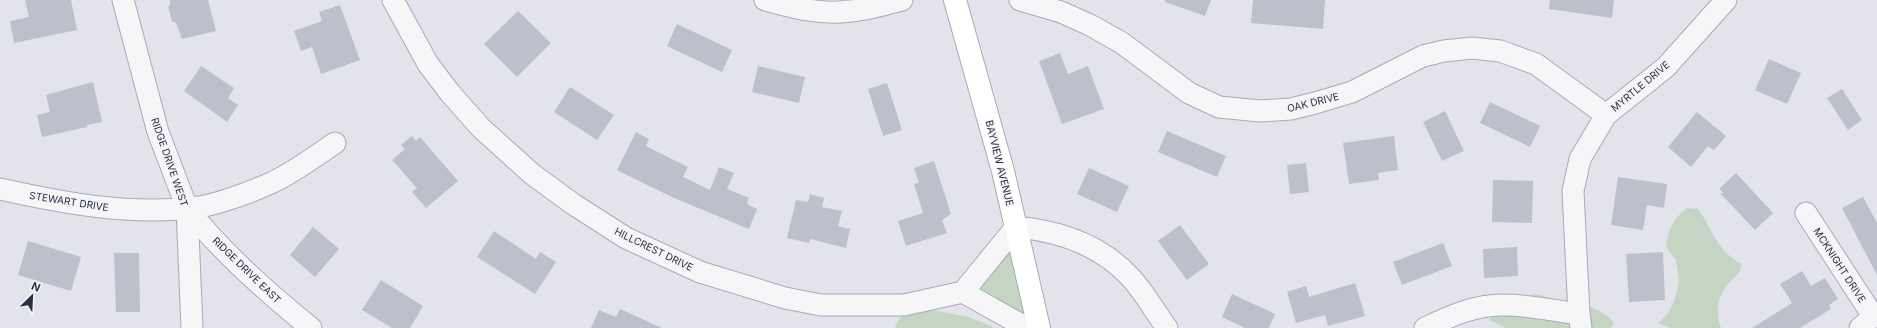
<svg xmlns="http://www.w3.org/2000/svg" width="1877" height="328" font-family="Inter,sans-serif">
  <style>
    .green { fill: #c5d5c4 }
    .building { fill: #bdbfcb }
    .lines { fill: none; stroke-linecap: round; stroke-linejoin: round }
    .minor-casing { stroke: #a8aab5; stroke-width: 23 }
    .secondary-casing { stroke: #a8aab5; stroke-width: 24 }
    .minor { stroke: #f6f6f9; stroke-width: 21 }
    .secondary { stroke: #fff; stroke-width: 22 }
    .labels { text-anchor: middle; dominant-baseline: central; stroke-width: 3; stroke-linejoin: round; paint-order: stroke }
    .street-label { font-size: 10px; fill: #2b2f43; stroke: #f3f4f8 }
  </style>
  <rect width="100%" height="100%" fill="#e3e4eb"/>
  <g class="green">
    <path d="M1687,208L1698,209C1714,231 1716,251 1742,264C1739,276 1735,276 1728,284C1717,298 1715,312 1721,328H1670L1658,323L1669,312L1675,298L1679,283L1676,260L1666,247C1668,229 1673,219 1687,208Z"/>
    <path d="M1015,235L1036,328L967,291Z"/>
    <path d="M1535,294C1565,303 1590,299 1614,322L1611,328H1506L1489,320L1510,300Z"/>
    <path d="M921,308L969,317L995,328H895C898,315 910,311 921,308Z"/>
  </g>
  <g class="building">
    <path d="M25,0H71L77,30L14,43L10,21L29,17Z"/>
    <path d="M170,0H208L216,31L182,39L176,23L172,21L168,6H170Z"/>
    <path d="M1165,0H1211L1205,16L1165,2Z"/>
    <path d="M1253,0H1325L1323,29L1251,23Z"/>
    <path d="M1550,0H1614L1612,18L1549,9Z"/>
    <path d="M340,5L360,60L321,74L312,47L301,51L294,31L322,21L319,12Z"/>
    <path d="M518,11L551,43L517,77L484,44Z"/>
    <path d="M677,24L732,50L722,72L667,46Z"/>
    <path d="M1060,53L1068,74L1088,66L1104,109L1062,124L1039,61Z"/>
    <path d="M1769,59L1801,73L1787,104L1755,90Z"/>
    <path d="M201,66L234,88L228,98L238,105L227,122L184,91Z"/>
    <path d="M758,66L805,77L799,103L752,92Z"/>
    <path d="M93,82L102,122L87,125V127L42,137L37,115L50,112L46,95Z"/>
    <path d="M887,83L902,130L883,136L868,89Z"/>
    <path d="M570,87L614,115L597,140L554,112Z"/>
    <path d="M1842,89L1862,120L1848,130L1827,98Z"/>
    <path d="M1490,102L1540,126L1530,147L1480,123Z"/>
    <path d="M1445,111L1464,151L1442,161L1423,122Z"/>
    <path d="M1697,112L1726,136L1714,150L1708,146L1691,167L1668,147Z"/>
    <path d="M1167,131L1226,156L1217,177L1158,152Z"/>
    <path d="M636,132L649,139L646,146L688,167L683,177L710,190L719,167L734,173L727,189L749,198L747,204L757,209L749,229L674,198L617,170Z"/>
    <path d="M412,136L416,141L420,137L458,181L426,208L412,192L417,188L392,160L405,149L401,145Z"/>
    <path d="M1394,136L1398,170L1378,173L1379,180L1349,184L1343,143Z"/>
    <path d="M934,161L951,214L942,220L947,233L906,246L898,221L923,213L914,184L919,183L914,168Z"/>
    <path d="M1306,163L1309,192L1290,194L1287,165Z"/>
    <path d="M1089,168L1129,186L1117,212L1077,194Z"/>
    <path d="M1736,173L1773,213L1755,230L1720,193H1724L1719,189Z"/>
    <path d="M1618,177L1667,184L1664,208L1647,205L1643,230L1611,225Z"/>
    <path d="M1493,180L1533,181L1532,223L1492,222Z"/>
    <path d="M810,194L824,198L822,207L842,211L838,226L850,229L846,248L810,239L809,243L787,238L796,200L808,202Z"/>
    <path d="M1863,197L1877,223V275L1842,208Z"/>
    <path d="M1180,225L1209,264L1187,280L1158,241Z"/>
    <path d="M313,227L339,249L315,277L290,255Z"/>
    <path d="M494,231L536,259L540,252L556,262L535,294L477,257Z"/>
    <path d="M28,241L81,257L71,291L18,275Z"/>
    <path d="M1443,243L1452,266L1402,285L1393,262Z"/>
    <path d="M1517,247L1518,276L1484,278L1483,249Z"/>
    <path d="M1663,252L1665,300L1629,302L1626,254Z"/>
    <path d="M114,253H139L140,312H116Z"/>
    <path d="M1802,271L1811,286L1825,278L1838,299L1829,305L1831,309L1800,328H1752L1792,303L1780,284Z"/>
    <path d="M381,280L423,306L410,328H392L362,310Z"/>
    <path d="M1355,283L1365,316L1328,326L1325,315L1296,323L1287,292L1306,286L1309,297Z"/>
    <path d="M1232,294L1275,314L1269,328H1245L1222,317Z"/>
    <path d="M620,309L662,328H591L599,310L616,317Z"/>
  </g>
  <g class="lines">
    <defs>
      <g id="minor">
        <path d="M123,0L158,132L187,208L192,328"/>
        <path d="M393,0L428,64L450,93L481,128L532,174L573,204L626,238L700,272L785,298L821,305H904L963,292L1016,227C1060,231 1101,245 1131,278C1145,293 1155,312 1167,328"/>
        <path d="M765,0C793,8 821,15 850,11C867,10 885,4 902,0"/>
        <path d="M1020,0L1061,12L1090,25L1122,43L1189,93L1219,107L1260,111L1291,109L1315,103L1352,92L1423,56L1444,51L1472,48L1500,51L1536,64L1606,115"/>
        <path d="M0,189C63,203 127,215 192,208C214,206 251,192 271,183C293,173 314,157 335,143"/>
        <path d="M187,208C220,251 269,294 311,328"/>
        <path d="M1806,213L1873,316"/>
        <path d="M963,292L1027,328"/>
        <path d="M1425,328C1450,316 1477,304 1505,305C1529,305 1555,311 1579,314"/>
        <path d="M1581,328L1579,314L1573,191L1580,159L1606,115L1666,67L1726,0"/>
        <path d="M1860,328L1877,313"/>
      </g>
      <path id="secondary" d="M955,0L1003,171L1039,328"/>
    </defs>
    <use href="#minor" class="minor-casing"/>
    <use href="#secondary" class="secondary-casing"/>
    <use href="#minor" class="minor"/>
    <use href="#secondary" class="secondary"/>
  </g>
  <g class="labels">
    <g class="street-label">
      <text transform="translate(1640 86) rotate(-40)">MYRTLE DRIVE</text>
      <text transform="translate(1313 102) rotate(-14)">OAK DRIVE</text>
      <text transform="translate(170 162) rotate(71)">RIDGE DRIVE WEST</text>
      <text transform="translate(1000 163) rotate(76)">BAYVIEW AVENUE</text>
      <text transform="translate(69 201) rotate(9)">STEWART DRIVE</text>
      <text transform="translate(654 249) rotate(26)">HILLCREST DRIVE</text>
      <text transform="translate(1840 265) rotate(57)">MCKNIGHT DRIVE</text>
      <text transform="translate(247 270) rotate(44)">RIDGE DRIVE EAST</text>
    </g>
  </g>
  <g transform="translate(32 296) rotate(24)" stroke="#f3f4f8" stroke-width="3" paint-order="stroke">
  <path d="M0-3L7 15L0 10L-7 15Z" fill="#2b2f43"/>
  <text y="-6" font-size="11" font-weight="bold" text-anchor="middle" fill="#2b2f43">N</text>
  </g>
</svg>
